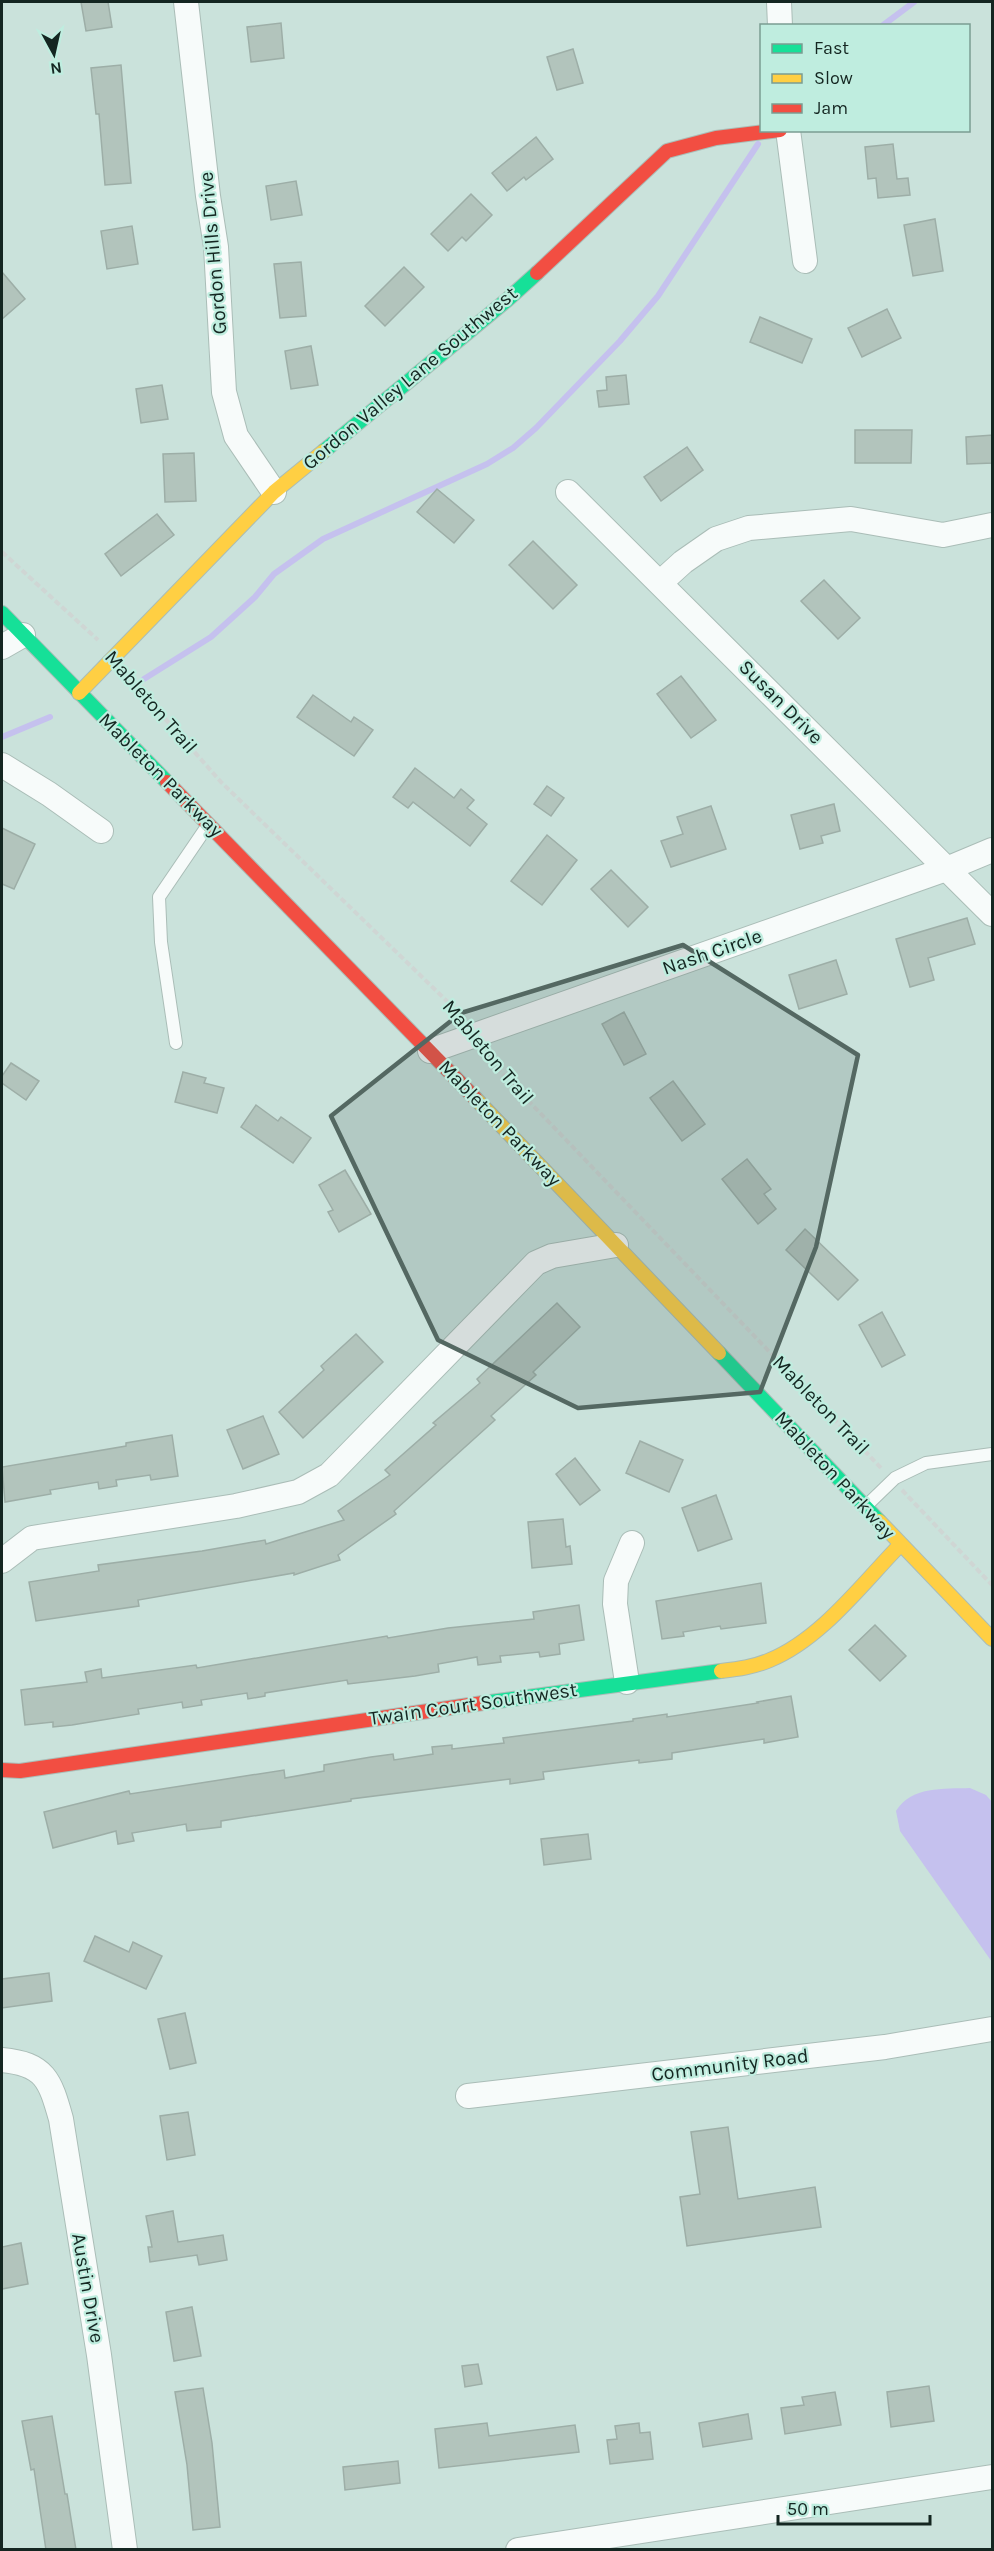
<svg xmlns="http://www.w3.org/2000/svg" width="994" height="2551" font-family="Karla,sans-serif">
  <style>
    .water { fill: #c5c1ee }
    .lines { fill: none; stroke-linecap: round; stroke-linejoin: round }
    .stream { stroke: #c5c1ee; stroke-width: 6 }
    .building { fill: #b2c4bc; stroke: #9daea7; stroke-width: 1.5 }
    .lane-casing { stroke: #aabdb7; stroke-width: 14 }
    .street-casing { stroke: #aabdb7; stroke-width: 26 }
    .fast-casing { stroke: #aabdb7; stroke-width: 16 }
    .slow-casing { stroke: #aabdb7; stroke-width: 16 }
    .jam-casing { stroke: #aabdb7; stroke-width: 16 }
    .path { stroke: #cfd6d4; stroke-width: 4; stroke-dasharray: 6 3; stroke-linecap: butt }
    .lane { stroke: #f7fbfa; stroke-width: 12 }
    .street { stroke: #f7fbfa; stroke-width: 24 }
    .fast { stroke: #16e098; stroke-width: 14 }
    .slow { stroke: #ffcf43; stroke-width: 14 }
    .jam { stroke: #f24e42; stroke-width: 14 }
    .marked { fill: #546862; fill-opacity: 0.2; stroke: #546862; stroke-width: 4.5; stroke-linejoin: round }
    .labels { text-anchor: middle; dominant-baseline: central; stroke-width: 4.5; stroke-linejoin: round; paint-order: stroke }
    .street-label { font-size: 20px; fill: #142621; stroke: #bfeddf }
  </style>
  <rect width="100%" height="100%" fill="#cae2db"/>
  <path class="water" d="M970,1788L986,1795L992,1802V1962L900,1831L896,1811C911,1786 944,1789 970,1788Z"/>
  <g class="lines">
    <g class="stream">
      <path d="M882,26L914,2"/>
      <path d="M144,679L211,637L255,597L274,574L323,539L487,464L513,448L536,428L620,341L658,296L758,144"/>
      <path d="M2,737L50,717"/>
    </g>
  </g>
  <g class="building">
    <path d="M81,2H108L112,27L86,31Z"/>
    <path d="M281,23L284,58L251,62L247,27Z"/>
    <path d="M573,49L583,83L557,90L547,57Z"/>
    <path d="M121,65L131,183L105,185L99,114H96L91,68Z"/>
    <path d="M536,137L553,159L526,180L524,177L507,191L492,173Z"/>
    <path d="M893,144L897,179L908,178L910,195L878,198L876,178L868,179L865,147Z"/>
    <path d="M296,181L302,215L271,220L266,186Z"/>
    <path d="M471,194L492,215L466,241L462,237L448,251L431,234Z"/>
    <path d="M935,219L943,271L913,276L904,225Z"/>
    <path d="M132,226L138,264L107,269L101,231Z"/>
    <path d="M301,262L306,316L280,318L274,264Z"/>
    <path d="M404,267L424,287L385,326L365,306Z"/>
    <path d="M2,272L25,299L2,319Z"/>
    <path d="M887,309L901,338L862,357L848,328Z"/>
    <path d="M760,317L812,339L802,363L750,342Z"/>
    <path d="M311,346L318,385L291,389L285,351Z"/>
    <path d="M626,375L629,404L599,407L597,391L607,390L606,377Z"/>
    <path d="M162,385L168,419L141,423L136,389Z"/>
    <path d="M855,430H912L911,463H855Z"/>
    <path d="M993,435V463L967,464L966,437Z"/>
    <path d="M687,447L703,470L661,501L644,477Z"/>
    <path d="M194,453L196,501L165,502L163,454Z"/>
    <path d="M437,489L474,520L454,543L417,512Z"/>
    <path d="M157,514L174,535L121,576L105,554Z"/>
    <path d="M533,541L577,585L553,609L509,565Z"/>
    <path d="M824,580L860,618L838,639L801,601Z"/>
    <path d="M681,676L716,720L691,738L657,694Z"/>
    <path d="M313,695L351,722L354,717L373,730L354,756L297,717Z"/>
    <path d="M415,768L454,798L461,789L474,800L467,808L487,824L470,846L413,802L408,808L393,797Z"/>
    <path d="M547,786L564,798L551,816L534,804Z"/>
    <path d="M834,804L840,831L821,836L823,843L800,849L791,815Z"/>
    <path d="M711,806L726,849L671,867L661,841L683,834L677,817Z"/>
    <path d="M2,828L35,844L14,889L2,884Z"/>
    <path d="M547,835L577,860L542,905L511,881Z"/>
    <path d="M611,870L648,907L628,927L591,889Z"/>
    <path d="M967,918L975,944L928,958L934,980L910,987L896,939Z"/>
    <path d="M836,960L847,994L799,1009L789,975Z"/>
    <path d="M624,1012L646,1054L624,1065L602,1024Z"/>
    <path d="M11,1063L39,1081L26,1100L2,1083V1076Z"/>
    <path d="M183,1072L206,1078L204,1083L224,1088L217,1113L175,1102Z"/>
    <path d="M673,1081L705,1124L682,1141L650,1098Z"/>
    <path d="M256,1105L278,1121L281,1117L311,1138L293,1163L241,1127Z"/>
    <path d="M747,1159L771,1189L764,1194L776,1209L758,1224L722,1179Z"/>
    <path d="M345,1170L371,1214L339,1232L328,1212L333,1210L319,1185Z"/>
    <path d="M805,1229L858,1280L838,1300L786,1250Z"/>
    <path d="M557,1303L580,1327L533,1372L536,1375L491,1416L495,1420L394,1511L396,1514L338,1555L340,1560L294,1575V1573L138,1600L139,1606L36,1621L29,1582L99,1571L98,1565L202,1551L265,1540L266,1544L344,1520L338,1511L390,1475L385,1470L436,1425L433,1423L480,1383L477,1379Z"/>
    <path d="M882,1312L905,1355L882,1367L859,1325Z"/>
    <path d="M356,1334L383,1362L303,1438L279,1412L324,1370L321,1366Z"/>
    <path d="M263,1416L279,1454L243,1469L227,1430Z"/>
    <path d="M172,1435L178,1476L151,1480L150,1475L116,1480L117,1486L99,1489L98,1482L50,1490L51,1494L5,1502L2,1467L126,1446V1443Z"/>
    <path d="M640,1441L683,1460L669,1492L626,1473Z"/>
    <path d="M575,1458L600,1490L580,1505L556,1474Z"/>
    <path d="M716,1495L732,1539L698,1551L682,1508Z"/>
    <path d="M563,1519L566,1547L570,1546L572,1564L532,1568L528,1522Z"/>
    <path d="M761,1583L766,1623L721,1629L720,1626L683,1632L684,1636L662,1639L656,1601Z"/>
    <path d="M579,1605L584,1640L559,1644L560,1654L540,1657L539,1652L500,1656L501,1662L478,1665L477,1657L438,1664L439,1672L415,1676L348,1684L347,1680L265,1693V1696L248,1699L247,1693L201,1700L202,1705L183,1708L182,1702L138,1709L139,1714L72,1725L53,1727V1722L25,1725L21,1690L87,1682L85,1672L101,1669L102,1678L196,1665L197,1668L387,1636L388,1638L448,1628L534,1619L533,1612Z"/>
    <path d="M875,1625L906,1656L880,1681L849,1650Z"/>
    <path d="M791,1696L798,1737L764,1743V1739L672,1753V1759L639,1763V1760L543,1772L544,1779L510,1784V1779L351,1799V1801L221,1821V1827L187,1831L186,1824L132,1833L134,1841L118,1844L116,1831L53,1848L44,1812L129,1791L130,1794L284,1770L285,1778L324,1771V1765L371,1757L393,1754L394,1760L433,1754L432,1747L452,1745V1749L504,1743L503,1738L633,1721V1719L667,1714V1717L758,1703L757,1702Z"/>
    <path d="M588,1834L591,1859L544,1865L541,1839Z"/>
    <path d="M95,1936L129,1952L133,1942L162,1956L146,1989L84,1961Z"/>
    <path d="M49,1973L52,2001L2,2008V1979Z"/>
    <path d="M185,2013L196,2063L170,2069L158,2019Z"/>
    <path d="M188,2112L195,2155L167,2160L160,2116Z"/>
    <path d="M728,2127L738,2199L815,2187L821,2227L687,2246L680,2197L700,2194L691,2132Z"/>
    <path d="M173,2211L178,2242L223,2235L227,2260L199,2265L197,2255L150,2262L148,2247H152L146,2216Z"/>
    <path d="M21,2243L28,2284L2,2289V2247Z"/>
    <path d="M192,2307L201,2356L174,2361L166,2312Z"/>
    <path d="M478,2364L482,2384L465,2387L462,2366Z"/>
    <path d="M929,2386L934,2421L891,2427L887,2392Z"/>
    <path d="M203,2388L212,2443L220,2527L193,2530L187,2465L175,2392Z"/>
    <path d="M835,2392L841,2425L785,2434L781,2408L804,2405L802,2397Z"/>
    <path d="M748,2414L752,2439L703,2447L699,2423Z"/>
    <path d="M52,2416L65,2494H67L76,2550H46L34,2469L31,2470L22,2421Z"/>
    <path d="M487,2423L489,2436L575,2425L579,2452L439,2468L435,2429Z"/>
    <path d="M639,2423L640,2433L650,2432L653,2459L610,2464L607,2440L617,2439L615,2426Z"/>
    <path d="M398,2461L400,2483L345,2490L343,2467Z"/>
  </g>
  <g class="lines">
    <defs>
      <g id="lane">
        <path d="M176,1043L161,942L159,897L208,825"/>
        <path d="M866,1506L895,1478L926,1463L992,1454"/>
      </g>
      <g id="street">
        <path d="M186,2L208,196L216,247L224,392L236,436L274,492"/>
        <path d="M779,2L780,26"/>
        <path d="M788,130L805,261"/>
        <path d="M568,492L992,914"/>
        <path d="M661,582L683,562L716,539L749,528L851,519L943,535L992,525"/>
        <path d="M2,647L23,635"/>
        <path d="M2,765L49,794L101,831"/>
        <path d="M430,1051L949,868L992,850"/>
        <path d="M2,1561L32,1538L236,1506L298,1492L329,1475L536,1263L552,1256L616,1245"/>
        <path d="M627,1682L615,1604L616,1581L632,1543"/>
        <path d="M2,2060C45,2064 50,2080 61,2119L99,2355L125,2550"/>
        <path d="M468,2096L885,2047L992,2029"/>
        <path d="M518,2550L992,2477"/>
      </g>
      <g id="fast">
        <path d="M324,451L507,300L537,273"/>
        <path d="M2,613L167,782"/>
        <path d="M719,1353L879,1521"/>
        <path d="M483,1703L721,1671"/>
      </g>
      <g id="slow">
        <path d="M79,693L274,492L324,451"/>
        <path d="M475,1098L719,1353"/>
        <path d="M879,1521L992,1639"/>
        <path d="M721,1671C738,1669 754,1667 770,1660C821,1639 862,1584 900,1545"/>
      </g>
      <g id="jam">
        <path d="M537,273L667,151L716,138L780,130"/>
        <path d="M167,782L475,1098"/>
        <path d="M2,1770L20,1771L483,1703"/>
      </g>
    </defs>
    <use href="#lane" class="lane-casing"/>
    <use href="#street" class="street-casing"/>
    <use href="#fast" class="fast-casing"/>
    <use href="#slow" class="slow-casing"/>
    <use href="#jam" class="jam-casing"/>
    <g class="path">
      <path d="M2,552L98,640"/>
      <path d="M129,678L221,782L453,1007L461,1018"/>
      <path d="M486,1053L496,1067L882,1469"/>
      <path d="M902,1490L992,1585"/>
    </g>
    <use href="#lane" class="lane"/>
    <use href="#street" class="street"/>
    <use href="#fast" class="fast"/>
    <use href="#slow" class="slow"/>
    <use href="#jam" class="jam"/>
  </g>
  <path class="marked" d="M683,945L858,1055L816,1247L760,1392L578,1408L438,1340L331,1116L461,1013Z"/>
  <g class="labels">
    <g class="street-label">
      <text transform="translate(213 253) rotate(-95)">Gordon Hills Drive</text>
      <text transform="translate(410 378) rotate(-40)">Gordon Valley Lane Southwest</text>
      <text transform="translate(151 702) rotate(49)">Mableton Trail</text>
      <text transform="translate(781 702) rotate(45)">Susan Drive</text>
      <text transform="translate(161 775) rotate(45)">Mableton Parkway</text>
      <text transform="translate(712 952) rotate(-19)">Nash Circle</text>
      <text transform="translate(488 1052) rotate(50)">Mableton Trail</text>
      <text transform="translate(500 1123) rotate(46)">Mableton Parkway</text>
      <text transform="translate(821 1405) rotate(46)">Mableton Trail</text>
      <text transform="translate(835 1475) rotate(47)">Mableton Parkway</text>
      <text transform="translate(473 1704) rotate(-8)">Twain Court Southwest</text>
      <text transform="translate(730 2065) rotate(-7)">Community Road</text>
      <text transform="translate(88 2288) rotate(80)">Austin Drive</text>
    </g>
  </g>
  <rect width="994" height="2551" fill="none" stroke="#142621" stroke-width="6"/>
  <rect x="760" y="24" width="210" height="108" fill="#bfeddf" stroke="#7b9d93" stroke-width="1.5"/>
  <rect x="772" y="44" width="30" height="9" fill="#16e098" stroke="#7b9d93" stroke-width="1.5"/>
  <text x="814" y="54" font-size="18" fill="#142621">Fast</text>
  <rect x="772" y="74" width="30" height="9" fill="#ffcf43" stroke="#7b9d93" stroke-width="1.5"/>
  <text x="814" y="84" font-size="18" fill="#142621">Slow</text>
  <rect x="772" y="104" width="30" height="9" fill="#f24e42" stroke="#7b9d93" stroke-width="1.5"/>
  <text x="814" y="114" font-size="18" fill="#142621">Jam</text>
  <g transform="translate(54 54) rotate(172)" stroke="#bfeddf" stroke-width="4.5" paint-order="stroke">
  <path d="M0-4.5L10 22L0 15L-10 22Z" fill="#142621"/>
  <text y="-9" font-size="16" font-weight="bold" text-anchor="middle" fill="#142621">N</text>
  </g>
  <path d="M778 2515v9h152v-9" fill="none" stroke="#142621" stroke-width="3"/>
  <text x="787" y="2515" font-size="18" fill="#142621" stroke="#bfeddf" stroke-width="4.5" paint-order="stroke">50 m</text>
</svg>
